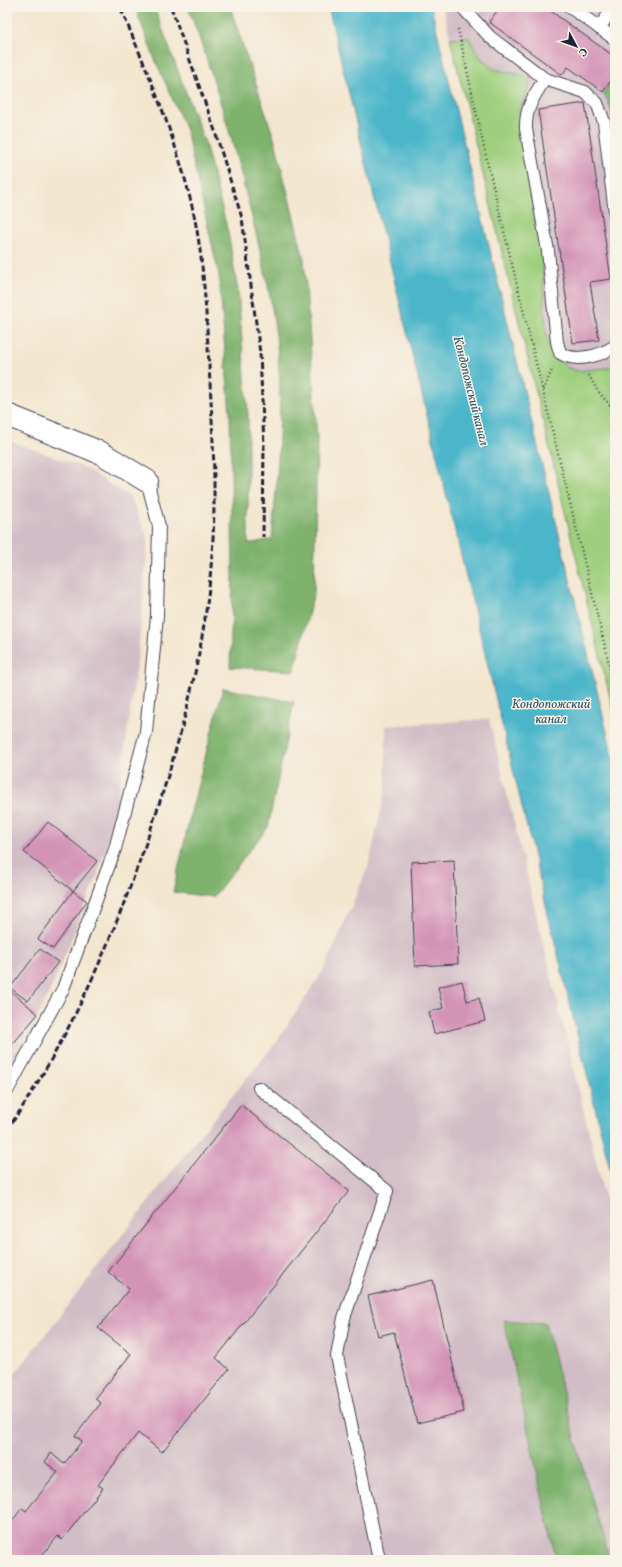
<svg xmlns="http://www.w3.org/2000/svg" width="622" height="1567" font-family="Vollkorn,serif">
  <style>
    .industrial { fill: #d2bdc6 }
    .green { fill: #9fcf7e; stroke: #60785c }
    .forest { fill: #7fb26d; stroke: #506a54 }
    .water { fill: #4cb6ca; stroke: #376c82 }
    .building { fill: #d393b5 }
    .lines { fill: none; stroke-linecap: round; stroke-linejoin: round }
    .lane-casing { stroke: #413f51; stroke-width: 14 }
    .street-casing { stroke: #413f51; stroke-width: 24 }
    .path { stroke: #413f51; stroke-width: 2.5; stroke-dasharray: 1 3; stroke-linecap: butt }
    .lane { stroke: #fff; stroke-width: 12 }
    .street { stroke: #fff; stroke-width: 22 }
    .rail { stroke: #22223b; stroke-width: 3; stroke-dasharray: 6 3; stroke-linecap: butt }
    .labels { text-anchor: middle; dominant-baseline: central; stroke-width: 3; stroke-linejoin: round; paint-order: stroke }
    .water-label { font-size: 13px; font-style: italic; fill: #31566d; stroke: #f7f3e8 }
  </style>
  <rect width="100%" height="100%" fill="#f7f3e8"/>
  <filter id="ink" filterUnits="userSpaceOnUse"><feTurbulence type="fractalNoise" baseFrequency=".025" numOctaves="2"/><feDisplacementMap in="SourceGraphic" scale="8" xChannelSelector="R" yChannelSelector="G"/><feConvolveMatrix kernelMatrix="1 2 1 2 8 2 1 2 1" color-interpolation-filters="sRGB"/></filter>
  <filter id="wash" filterUnits="userSpaceOnUse"><feTurbulence type="fractalNoise" baseFrequency=".012" numOctaves="4" result="noise"/><feDisplacementMap in="SourceGraphic" scale="16" xChannelSelector="R" yChannelSelector="G"/><feGaussianBlur stdDeviation="0.9" result="paint"/><feColorMatrix in="noise" values="0 0 0 0 0 0 0 0 0 0 0 0 0 0 0 0 0 1.4 0 .05"/><feComposite in="paint" operator="in"/></filter>
  <g filter="url(#wash)">
    <rect width="100%" height="100%" fill="#f3e6cf"/>
    <g class="industrial">
      <path d="M443,7H615V75L603,92L613,116L615,133V367L577,372L566,367L554,354L547,340L493,69L480,57L468,37L450,38Z"/>
      <path d="M7,440L85,468L130,497L148,538L138,656L115,817L97,877L52,986L28,1037L7,1072Z"/>
      <path d="M489,719L615,1240V1560H7V1384L204,1130L275,1044L325,968L368,867L386,789V726Z"/>
    </g>
    <path class="green" d="M468,37L480,57L493,69L529,77L531,82L520,109L519,127L542,258L545,320L547,340L554,354L566,367L577,371L615,367V557L610,566L615,613V718L450,38Z"/>
    <g class="forest">
      <path d="M135,7H154L205,143L228,232L238,292L248,413V544L272,539C277,478 283,416 278,355C274,306 262,257 250,209C233,141 213,73 188,7H230L275,141L304,259L317,436L314,592L294,671L230,667L233,576L230,415L219,275L186,130L154,57Z"/>
      <path d="M615,75V133H614C613,117 611,105 603,92Z"/>
      <path d="M223,688L294,702L268,827L213,897L173,892L192,808Z"/>
      <path d="M504,1320L545,1323L582,1465L610,1560H556Z"/>
    </g>
    <path class="water" d="M328,7H431L615,765V1190Z"/>
    <g id="blocks">
      <g class="building">
        <path d="M500,7H545L615,57V75L603,92L568,67L562,75L489,22Z"/>
        <path d="M585,103L611,279L590,282L599,340L573,343L538,110Z"/>
        <path d="M7,533H10L9,554H7Z"/>
        <path d="M48,822L97,861L73,891L24,852Z"/>
        <path d="M454,860L458,964L415,966L411,862Z"/>
        <path d="M73,891L87,901L53,949L38,939Z"/>
        <path d="M40,949L58,962L28,1001L10,988Z"/>
        <path d="M462,981L467,1001L479,998L485,1021L434,1034L429,1012L443,1008L438,987Z"/>
        <path d="M7,988L38,1014L7,1051Z"/>
        <path d="M241,1105L349,1191L216,1358L229,1369L162,1452L138,1433L98,1485L103,1488L62,1540L58,1536L38,1560H7V1516L13,1520L22,1508L26,1511L58,1472L45,1462L51,1453L64,1464L82,1441L75,1436L101,1403L95,1399L131,1354L98,1328L129,1289L108,1272Z"/>
        <path d="M433,1280L464,1412L417,1423L394,1332L378,1336L368,1296Z"/>
      </g>
    </g>
  </g>
  <g filter="url(#ink)">
    <use href="#blocks" fill-opacity="0" stroke="#413f51" stroke-width="1"/>
    <g class="lines">
      <defs>
        <g id="lane">
          <path d="M462,7L490,37L545,79L585,92L597,103L604,122L615,213"/>
          <path d="M570,7L615,39"/>
          <path d="M599,28L614,7"/>
          <path d="M545,79C534,95 525,109 526,129L548,251L557,342L560,353C576,363 600,356 615,346"/>
          <path d="M259,1088L387,1191L344,1318L337,1356L379,1560"/>
          <path d="M7,1091L63,989L115,849L146,732L157,616L159,526L147,481"/>
        </g>
        <path id="street" d="M7,415L101,453L147,481"/>
      </defs>
      <use href="#lane" class="lane-casing"/>
      <use href="#street" class="street-casing"/>
      <g class="path">
        <path d="M458,29L487,161L615,688"/>
        <path d="M589,375L597,390L615,411"/>
        <path d="M543,390L553,368"/>
      </g>
      <use href="#lane" class="lane"/>
      <use href="#street" class="street"/>
      <g class="rail">
        <path d="M171,7L214,128L242,218L260,353L264,446L263,537"/>
        <path d="M7,1130C69,1040 110,946 146,843C177,753 203,662 211,567C217,500 213,433 209,366C206,311 204,255 191,202C175,135 147,70 120,7"/>
      </g>
    </g>
  </g>
  <g class="labels">
    <g class="water-label">
      <text transform="translate(470 391) rotate(76)">Кондопожский канал</text>
      <text x="551" y="705">Кондопожский<tspan x="551" dy="15">канал</tspan></text>
    </g>
  </g>
  <rect width="622" height="1567" fill="none" stroke="#f7f3e8" stroke-width="24"/>
  <g transform="translate(576 46) rotate(131)" stroke="#f7f3e8" stroke-width="3" paint-order="stroke">
  <path d="M0-3L7 15L0 10L-7 15Z" fill="#22223b"/>
  <text y="-6" font-size="11" font-weight="bold" text-anchor="middle" fill="#22223b">С</text>
  </g>
</svg>
